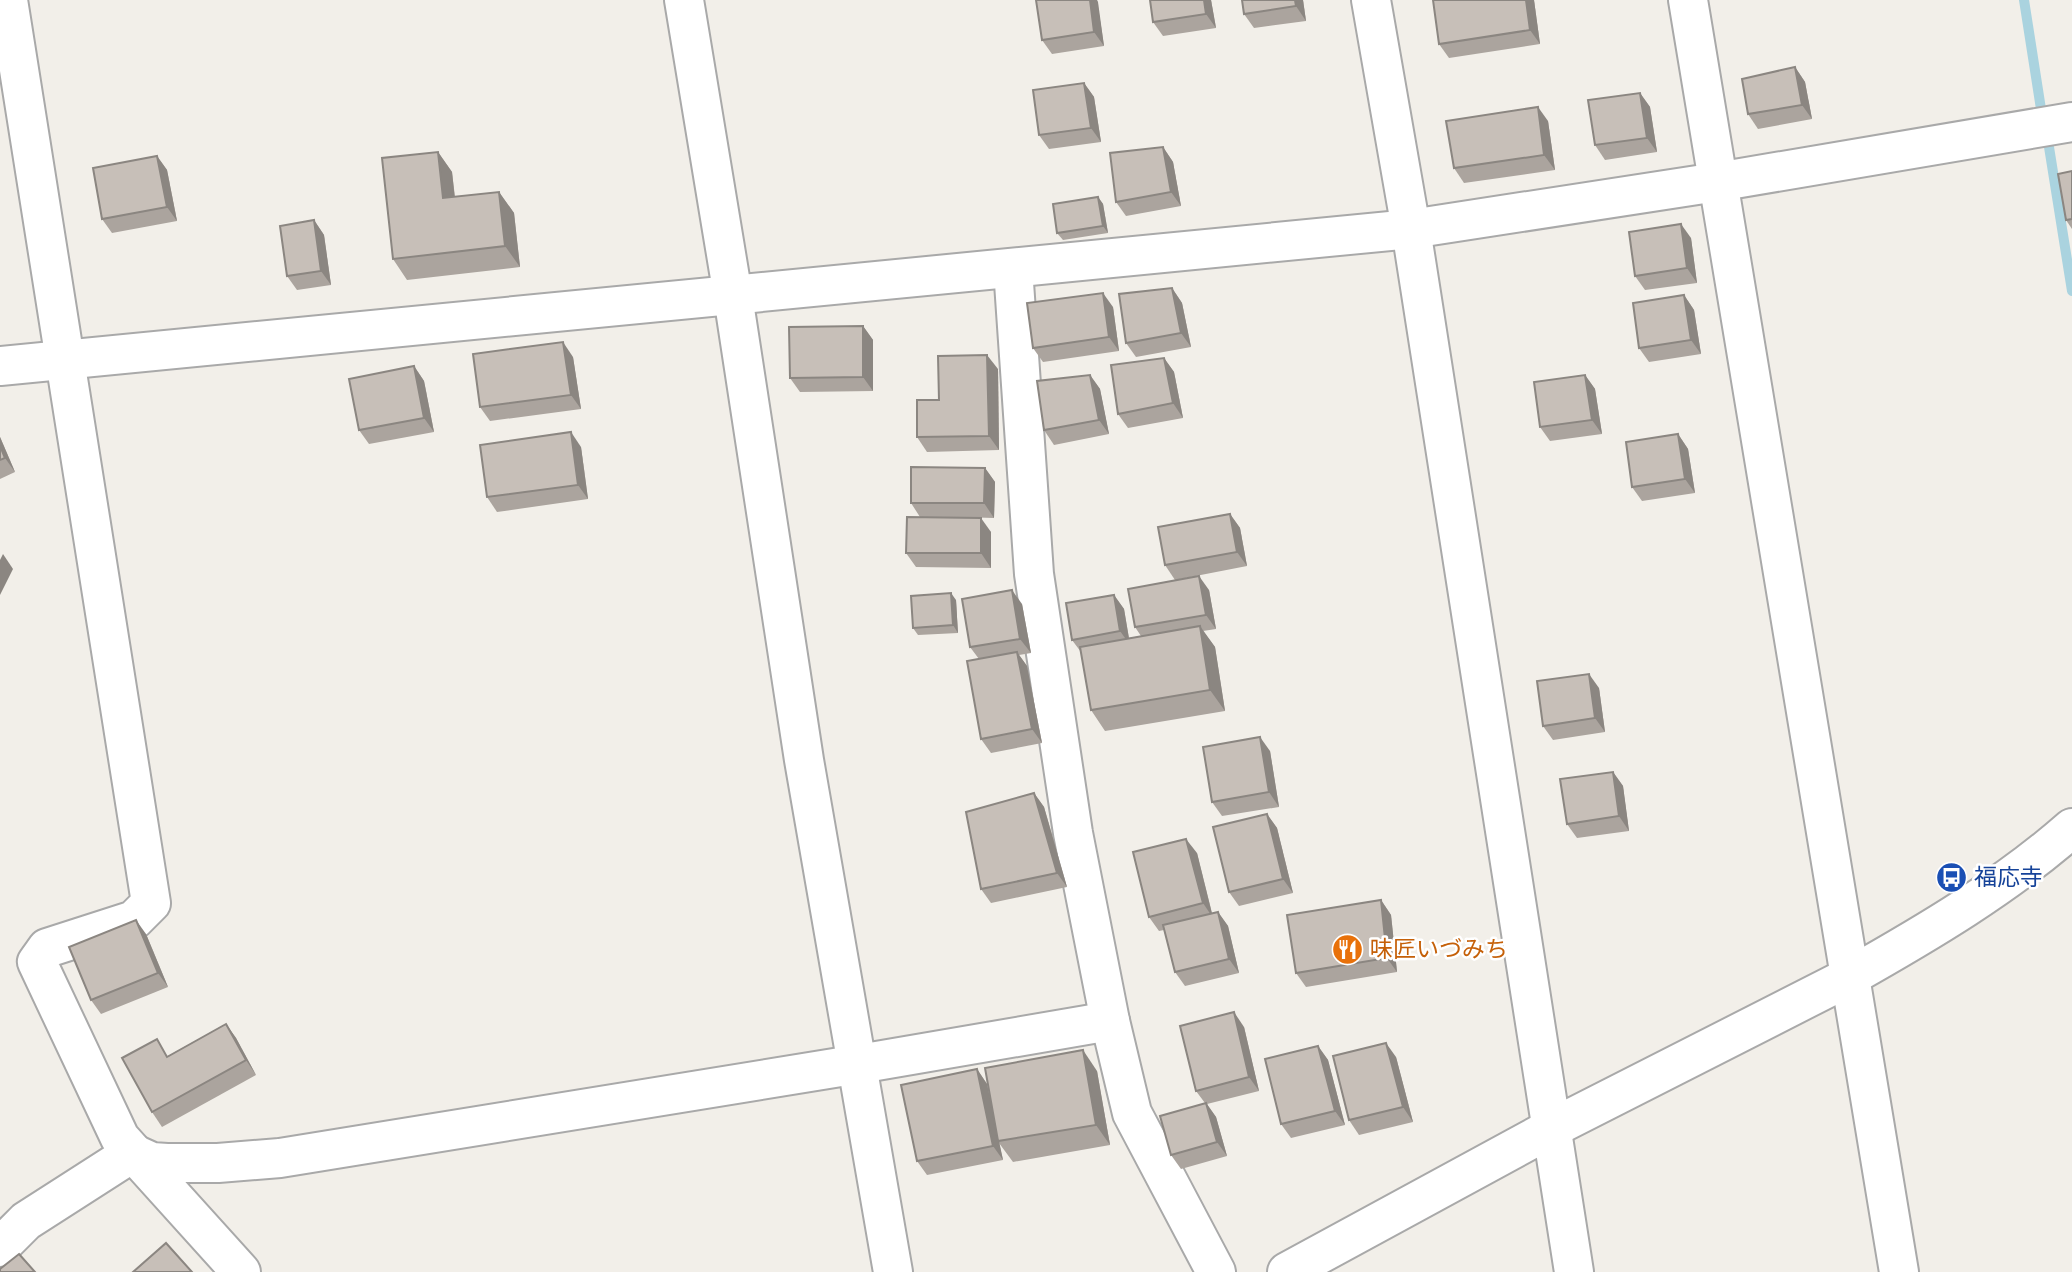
<svg xmlns="http://www.w3.org/2000/svg" width="2072" height="1272" font-family="'Sofia Sans Condensed','Noto Sans JP',sans-serif">
  <style>
    .lines { fill: none; stroke-linecap: round; stroke-linejoin: round }
    .stream { stroke: #aad3df; stroke-width: 10 }
    .minor-casing { stroke: #a9a9a9; stroke-width: 42 }
    .minor { stroke: #fff; stroke-width: 38 }
    .wall { fill: #aba49e }
    .shaded-wall { fill: #8b8681 }
    .building { fill: #c7bfb8; stroke: #8b8681; stroke-width: 2 }
    .labels { text-anchor: middle; dominant-baseline: central; stroke-width: 5; stroke-linejoin: round; paint-order: stroke }
    .transit-label { font-size: 23px; fill: #164399; stroke: #fff; text-anchor: start }
    .food-label { font-size: 23px; fill: #c56008; stroke: #fff; text-anchor: start }
  </style>
  <rect width="100%" height="100%" fill="#f2efe9"/>
  <g class="lines">
    <g class="stream">
      <path d="M2024,0L2041,109"/>
      <path d="M2049,147L2072,291"/>
    </g>
    <defs>
      <g id="minor">
        <path d="M8,0L151,903L134,920L47,948L37,962L120,1138L241,1272"/>
        <path d="M684,0L733,296L804,760L893,1272"/>
        <path d="M1371,0L1411,229L1574,1272"/>
        <path d="M1688,0L1899,1272"/>
        <path d="M1013,268L1034,574L1073,833L1110,1021L1132,1113L1216,1272"/>
        <path d="M0,366L1411,229L1717,182L2072,122"/>
        <path d="M132,1153L152,1162L167,1163H218L280,1158L859,1064L1110,1021"/>
        <path d="M0,1247L26,1221L132,1153"/>
        <path d="M1287,1272L1550,1129L1849,977C1927,933 2005,887 2072,828"/>
      </g>
    </defs>
    <use href="#minor" class="minor-casing"/>
    <use href="#minor" class="minor"/>
  </g>
  <g class="wall">
    <path d="M1036,0H1097L1104,46L1052,54L1042,40Z"/>
    <path d="M1150,0H1211L1216,28L1163,36L1153,22Z"/>
    <path d="M1303,0L1306,21L1254,28L1244,14Z"/>
    <path d="M1534,0L1540,44L1449,58L1439,44Z"/>
    <path d="M1795,67L1805,82L1812,119L1758,129L1748,114Z"/>
    <path d="M1084,83L1094,97L1101,142L1049,149L1039,135Z"/>
    <path d="M1640,93L1650,107L1657,152L1605,160L1595,145Z"/>
    <path d="M1548,121L1555,170L1464,183L1454,168Z"/>
    <path d="M1163,147L1173,162L1181,206L1126,216L1116,202Z"/>
    <path d="M438,152L452,172L455,197L499,192L514,213L520,267L407,280L393,259Z"/>
    <path d="M157,156L167,170L177,221L112,233L102,219Z"/>
    <path d="M2072,171V229L2066,220Z"/>
    <path d="M1098,197L1103,204L1108,233L1063,240L1057,233Z"/>
    <path d="M314,220L324,235L331,285L297,290L287,276Z"/>
    <path d="M1691,238L1697,283L1645,290L1635,276Z"/>
    <path d="M1172,288L1182,303L1191,347L1136,357L1126,343Z"/>
    <path d="M1684,295L1694,310L1701,354L1649,362L1639,348Z"/>
    <path d="M1113,307L1119,351L1043,362L1033,348Z"/>
    <path d="M863,326L873,340V391L800,392L790,378Z"/>
    <path d="M573,357L581,409L490,421L480,407Z"/>
    <path d="M1164,358L1174,372L1183,418L1128,428L1118,414Z"/>
    <path d="M414,366L424,381L434,432L369,444L359,430Z"/>
    <path d="M998,369L999,450L927,452L917,437L939,400Z"/>
    <path d="M1090,375L1100,389L1109,434L1054,445L1044,430Z"/>
    <path d="M1585,375L1595,389L1602,434L1550,441L1540,427Z"/>
    <path d="M1678,434L1688,449L1695,493L1642,501L1632,487Z"/>
    <path d="M0,437L15,472L0,479Z"/>
    <path d="M581,447L588,499L497,512L487,497Z"/>
    <path d="M985,468L995,482L994,518L961,517L991,532V568L916,567L906,553L920,517L911,503Z"/>
    <path d="M1230,514L1240,528L1247,566L1175,580L1165,565Z"/>
    <path d="M1209,590L1216,629L1203,631L1215,647L1225,711L1105,731L1091,710L1081,652L1072,640L1114,595L1124,609L1129,638L1141,636L1135,627Z"/>
    <path d="M956,600L958,633L918,635L913,628Z"/>
    <path d="M1022,604L1031,653L1019,655L1027,666L1042,743L991,753L981,739L979,659L970,647Z"/>
    <path d="M1599,688L1605,732L1553,740L1543,726Z"/>
    <path d="M1270,751L1279,807L1222,816L1212,802Z"/>
    <path d="M1613,772L1623,786L1629,831L1577,838L1567,824Z"/>
    <path d="M1034,793L1044,807L1067,887L991,903L981,889Z"/>
    <path d="M1267,814L1277,828L1293,893L1239,906L1229,892Z"/>
    <path d="M1197,853L1212,913L1218,912L1228,926L1239,973L1185,986L1175,972L1164,930L1159,931L1149,917Z"/>
    <path d="M1381,900L1391,915L1397,972L1306,987L1296,973Z"/>
    <path d="M146,934L168,987L101,1014L91,1000Z"/>
    <path d="M226,1024L236,1038L256,1075L162,1127L152,1112L168,1056Z"/>
    <path d="M1244,1027L1259,1091L1207,1104L1216,1117L1227,1156L1181,1169L1171,1155L1205,1103L1196,1091Z"/>
    <path d="M1318,1046L1328,1060L1345,1125L1291,1138L1281,1124Z"/>
    <path d="M1396,1057L1413,1122L1359,1135L1349,1120Z"/>
    <path d="M977,1069L987,1084L992,1107L1097,1071L1110,1145L1013,1162L999,1143L1003,1160L927,1175L917,1161Z"/>
  </g>
  <g class="shaded-wall">
    <path d="M1090,0H1097L1098,2L1104,46L1094,32Z"/>
    <path d="M1204,0H1211L1216,28L1206,14Z"/>
    <path d="M1295,0H1303L1306,21L1296,6Z"/>
    <path d="M1526,0H1534L1540,44L1530,30Z"/>
    <path d="M1795,67L1805,82L1812,119L1802,105Z"/>
    <path d="M1084,83L1094,97L1101,142L1091,128Z"/>
    <path d="M1640,93L1650,107L1657,152L1647,138Z"/>
    <path d="M1538,107L1548,121L1555,170L1544,155Z"/>
    <path d="M1163,147L1173,162L1181,206L1171,192Z"/>
    <path d="M438,152L452,172L457,219L443,198Z"/>
    <path d="M157,156L167,170L177,221L167,207Z"/>
    <path d="M499,192L514,213L520,267L505,246Z"/>
    <path d="M1098,197L1103,204L1108,233L1103,226Z"/>
    <path d="M314,220L324,235L331,285L321,271Z"/>
    <path d="M1681,224L1691,238L1697,283L1687,268Z"/>
    <path d="M1172,288L1182,303L1191,347L1181,333Z"/>
    <path d="M1103,293L1113,307L1119,351L1109,337Z"/>
    <path d="M1684,295L1694,310L1701,354L1691,340Z"/>
    <path d="M863,326L873,340V391L863,377Z"/>
    <path d="M563,342L573,357L581,409L571,395Z"/>
    <path d="M987,355L998,369L999,450L989,436Z"/>
    <path d="M1164,358L1174,372L1183,418L1173,403Z"/>
    <path d="M414,366L424,381L434,432L424,418Z"/>
    <path d="M1090,375L1100,389L1109,434L1099,420Z"/>
    <path d="M1585,375L1595,389L1602,434L1592,420Z"/>
    <path d="M571,432L581,447L588,499L578,485Z"/>
    <path d="M1678,434L1688,449L1695,493L1685,479Z"/>
    <path d="M0,437L15,472L5,458L0,446Z"/>
    <path d="M985,468L995,482L994,518L984,503Z"/>
    <path d="M1230,514L1240,528L1247,566L1237,552Z"/>
    <path d="M981,518L991,532V568L981,553Z"/>
    <path d="M3,554L13,569L0,595V560Z"/>
    <path d="M1199,576L1209,590L1216,629L1206,615Z"/>
    <path d="M1012,590L1022,604L1031,653L1020,639Z"/>
    <path d="M951,593L956,600L958,633L953,625Z"/>
    <path d="M1114,595L1124,609L1130,645L1120,631Z"/>
    <path d="M1200,626L1215,647L1225,711L1210,690Z"/>
    <path d="M1017,652L1027,666L1042,743L1032,729Z"/>
    <path d="M1589,674L1599,688L1605,732L1595,718Z"/>
    <path d="M1260,737L1270,751L1279,807L1269,792Z"/>
    <path d="M1613,772L1623,786L1629,831L1619,816Z"/>
    <path d="M1034,793L1044,807L1067,887L1057,873Z"/>
    <path d="M1267,814L1277,828L1293,893L1283,879Z"/>
    <path d="M1186,839L1197,853L1213,918L1203,903Z"/>
    <path d="M1381,900L1391,915L1397,972L1387,958Z"/>
    <path d="M1218,912L1228,926L1239,973L1229,959Z"/>
    <path d="M136,920L146,934L168,987L158,973Z"/>
    <path d="M1234,1012L1244,1027L1259,1091L1249,1077Z"/>
    <path d="M226,1024L236,1038L256,1075L246,1060Z"/>
    <path d="M1386,1043L1396,1057L1413,1122L1403,1107Z"/>
    <path d="M1318,1046L1328,1060L1345,1125L1335,1111Z"/>
    <path d="M1083,1050L1097,1071L1110,1145L1096,1125Z"/>
    <path d="M977,1069L987,1084L1003,1160L993,1146Z"/>
    <path d="M1206,1103L1216,1117L1227,1156L1217,1142Z"/>
  </g>
  <g class="building">
    <path d="M1036,0H1090L1094,32L1042,40Z"/>
    <path d="M1150,0H1204L1206,14L1153,22Z"/>
    <path d="M1242,0H1295L1296,6L1244,14Z"/>
    <path d="M1433,0H1526L1530,30L1439,44Z"/>
    <path d="M1795,67L1802,105L1748,114L1742,79Z"/>
    <path d="M1084,83L1091,128L1039,135L1033,90Z"/>
    <path d="M1640,93L1647,138L1595,145L1588,100Z"/>
    <path d="M1538,107L1544,155L1454,168L1446,121Z"/>
    <path d="M1163,147L1171,192L1116,202L1110,153Z"/>
    <path d="M438,152L443,198L499,192L505,246L393,259L382,158Z"/>
    <path d="M157,156L167,207L102,219L93,168Z"/>
    <path d="M2072,171V219L2066,220L2058,174Z"/>
    <path d="M1098,197L1103,226L1057,233L1053,204Z"/>
    <path d="M314,220L321,271L287,276L280,226Z"/>
    <path d="M1681,224L1687,268L1635,276L1629,232Z"/>
    <path d="M1172,288L1181,333L1126,343L1119,294Z"/>
    <path d="M1103,293L1109,337L1033,348L1027,303Z"/>
    <path d="M1684,295L1691,340L1639,348L1633,303Z"/>
    <path d="M863,326V377L790,378L789,327Z"/>
    <path d="M563,342L571,395L480,407L473,354Z"/>
    <path d="M987,355L989,436L917,437V400H939L938,356Z"/>
    <path d="M1164,358L1173,403L1118,414L1111,365Z"/>
    <path d="M414,366L424,418L359,430L349,379Z"/>
    <path d="M1090,375L1099,420L1044,430L1037,381Z"/>
    <path d="M1585,375L1592,420L1540,427L1534,382Z"/>
    <path d="M571,432L578,485L487,497L480,445Z"/>
    <path d="M1678,434L1685,479L1632,487L1626,442Z"/>
    <path d="M0,446L5,458L0,460Z"/>
    <path d="M911,467L985,468L984,503H911Z"/>
    <path d="M1230,514L1237,552L1165,565L1158,527Z"/>
    <path d="M907,517L981,518V553H906Z"/>
    <path d="M1199,576L1206,615L1135,627L1128,589Z"/>
    <path d="M1012,590L1020,639L970,647L962,599Z"/>
    <path d="M951,593L953,625L913,628L911,596Z"/>
    <path d="M1114,595L1120,631L1072,640L1066,603Z"/>
    <path d="M1200,626L1210,690L1091,710L1080,647Z"/>
    <path d="M1017,652L1032,729L981,739L967,661Z"/>
    <path d="M1589,674L1595,718L1543,726L1537,681Z"/>
    <path d="M1260,737L1269,792L1212,802L1203,747Z"/>
    <path d="M1613,772L1619,816L1567,824L1560,779Z"/>
    <path d="M1034,793L1057,873L981,889L966,812Z"/>
    <path d="M1267,814L1283,879L1229,892L1213,827Z"/>
    <path d="M1186,839L1203,903L1149,917L1133,852Z"/>
    <path d="M1381,900L1387,958L1296,973L1287,915Z"/>
    <path d="M1218,912L1229,959L1175,972L1163,925Z"/>
    <path d="M136,920L158,973L91,1000L69,947Z"/>
    <path d="M1234,1012L1249,1077L1196,1091L1180,1026Z"/>
    <path d="M226,1024L246,1060L152,1112L122,1058L157,1039L167,1057Z"/>
    <path d="M1386,1043L1403,1107L1349,1120L1333,1056Z"/>
    <path d="M1318,1046L1335,1111L1281,1124L1265,1059Z"/>
    <path d="M1083,1050L1096,1125L998,1141L985,1068Z"/>
    <path d="M977,1069L993,1146L917,1161L901,1085Z"/>
    <path d="M1206,1103L1217,1142L1171,1155L1160,1116Z"/>
    <path d="M166,1243L192,1272H133Z"/>
    <path d="M19,1254L35,1272H0V1269Z"/>
  </g>
  <defs>
    <symbol id="bus-disc" viewBox="-11 -11 22 22"><circle r="9.5" fill="#1a4fb4" stroke="#fff"/><path d="M-5-6H5V4H4V6H2V4H-2V6H-4V4H-5ZM-3.5-4V0h7V-4ZM-3.5 1.2v1.5H-2V1.2ZM2 1.2v1.5H3.5V1.2Z" fill="#fff"/></symbol>
    <symbol id="restaurant-disc" viewBox="-11 -11 22 22"><circle r="9.5" fill="#e8710a" stroke="#fff"/><path d="M-5-6h1v4h1v-4h1v4h1v-4h1v5L-1.5 .5V6h-2V.5L-5-1ZM5-6V6H3V1.5H1.5Q1.5-4 5-6Z" fill="#fff"/></symbol>
  </defs>
  <g fill-rule="evenodd">
    <use href="#bus-disc" x="1934" y="860" width="35" height="35"/>
    <use href="#restaurant-disc" x="1330" y="932" width="35" height="35"/>
  </g>
  <g class="labels">
    <g class="transit-label">
      <text x="1974" y="878">福応寺</text>
    </g>
    <g class="food-label">
      <text x="1370" y="950">味匠いづみち</text>
    </g>
  </g>
</svg>
